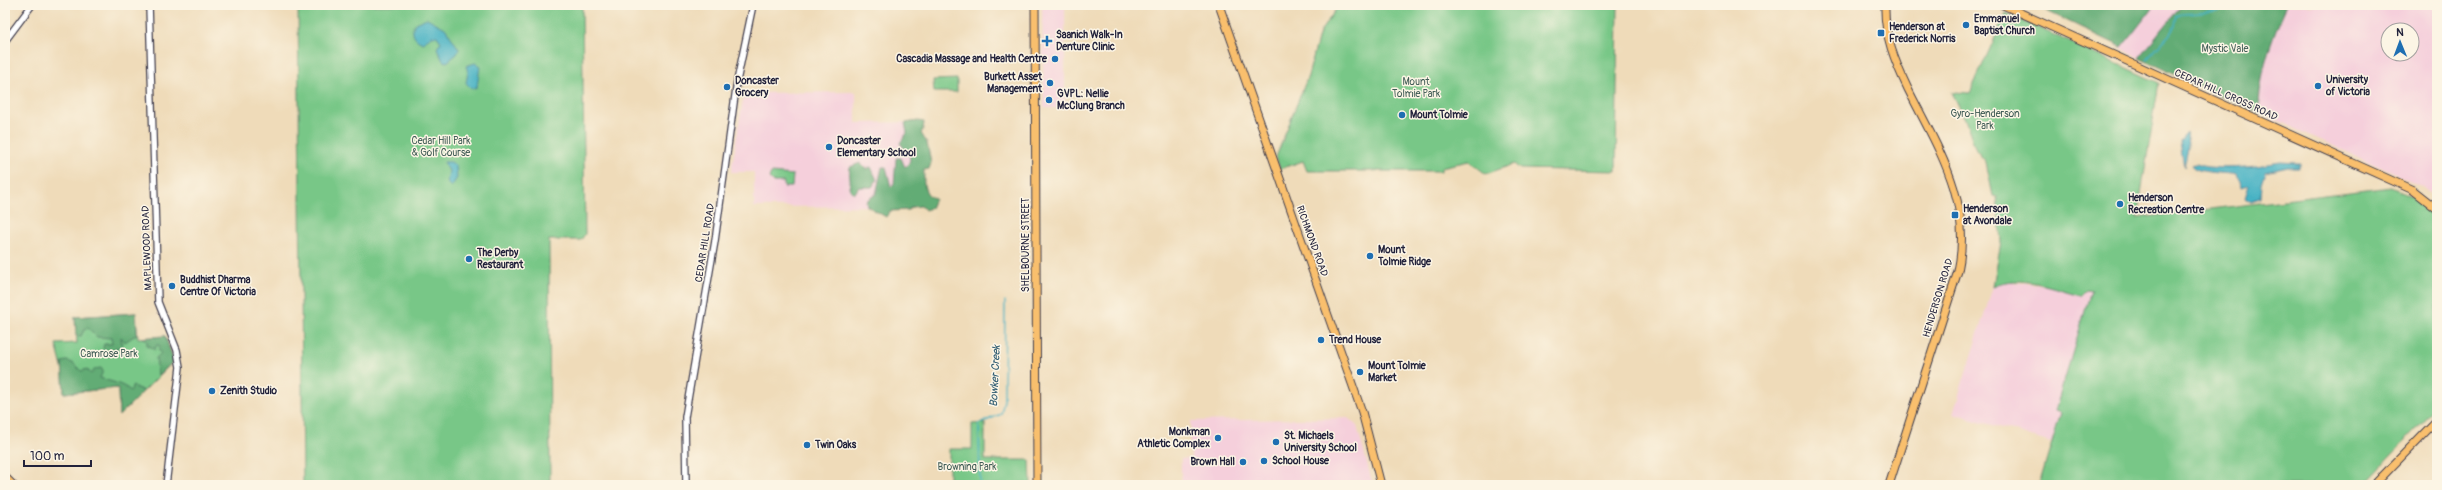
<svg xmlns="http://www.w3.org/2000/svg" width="2442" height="490" font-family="Pangolin,sans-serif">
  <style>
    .built { fill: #f5cfdb; fill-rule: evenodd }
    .green { fill: #78c787; stroke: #4d7461 }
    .forest { fill: #62ac74; stroke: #426758 }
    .water { fill: #46b2c4; stroke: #346a80 }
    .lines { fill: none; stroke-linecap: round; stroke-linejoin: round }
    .stream { stroke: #46b2c4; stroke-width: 1.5 }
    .minor-casing { stroke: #413e4e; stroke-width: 8 }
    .major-casing { stroke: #413e4e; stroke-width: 9 }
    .minor { stroke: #fff; stroke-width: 5.5 }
    .major { stroke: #f9bf6d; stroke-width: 7 }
    .poi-dot { fill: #1f6fb2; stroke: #fcf5e5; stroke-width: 1.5 }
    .labels { text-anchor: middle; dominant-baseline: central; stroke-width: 3; stroke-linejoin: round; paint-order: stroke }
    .poi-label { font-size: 10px; font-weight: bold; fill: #22223b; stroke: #fcf5e5; text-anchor: start }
    .park-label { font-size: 10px; fill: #405c56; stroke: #fcf5e5 }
    .street-label { font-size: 10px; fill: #22223b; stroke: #fcf5e5 }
    .water-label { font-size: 11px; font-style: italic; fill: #305c72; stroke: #fcf5e5 }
  </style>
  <rect width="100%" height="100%" fill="#fcf5e5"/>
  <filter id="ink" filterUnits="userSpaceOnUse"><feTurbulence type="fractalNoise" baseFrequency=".025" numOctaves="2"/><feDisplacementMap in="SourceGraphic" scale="8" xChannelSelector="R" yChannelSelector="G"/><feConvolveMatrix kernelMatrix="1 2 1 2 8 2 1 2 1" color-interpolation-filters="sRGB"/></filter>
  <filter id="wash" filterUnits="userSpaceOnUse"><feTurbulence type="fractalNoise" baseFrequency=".012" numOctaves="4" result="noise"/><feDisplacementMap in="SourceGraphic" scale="16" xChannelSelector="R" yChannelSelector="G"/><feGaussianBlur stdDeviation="0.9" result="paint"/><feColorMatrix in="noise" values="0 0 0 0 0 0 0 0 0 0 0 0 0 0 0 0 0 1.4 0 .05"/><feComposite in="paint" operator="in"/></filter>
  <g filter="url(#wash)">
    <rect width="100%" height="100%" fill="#efdbb9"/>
    <g class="built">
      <path d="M1042,5H1065V108H1046L1044,106Z"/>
      <path d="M2036,5H2437V199L2422,186L2139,58L2077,23ZM2388,30H2412V54H2388Z"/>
      <path d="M856,92V123L921,122L923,206L754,207V172H731L744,93Z"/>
      <path d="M2004,281L2091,291L2056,411L2061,412L2051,443L1953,413L1993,286Z"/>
      <path d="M1348,418L1357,426L1373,485H1181V459L1191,458V421Z"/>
    </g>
    <g class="green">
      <path d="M298,5H582L585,234L581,240H549L550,485H303Z"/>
      <path d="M1339,5H1618L1616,171L1520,169L1514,164L1486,174L1469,161L1441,167V171H1307L1303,161L1280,169L1276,157L1308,76L1320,32Z"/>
      <path d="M2006,13L2159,83L2137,218L2391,187L2414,198L2437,219V408L2363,485H2039L2061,413L2055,411L2091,291L2086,290L2081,295C2055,289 2019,273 1993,286L2001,242L1997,197L1993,196L1986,162L1976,150L1965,119L1952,92L1970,93Z"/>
      <path d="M957,79V92H934L933,80Z"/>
      <path d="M771,173L793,175L792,187H784V182H773L769,178Z"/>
      <path d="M136,313L138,338L165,336L174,361L119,416L118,388L64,393L63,371L56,344L77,343L75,317Z"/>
      <path d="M985,423V460H1030L1031,485H949V449H972V424Z"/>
    </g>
    <g class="forest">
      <path d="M2034,5H2155L2122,47Z"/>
      <path d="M2182,5H2287C2272,37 2258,77 2259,113L2139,58Z"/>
      <path d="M918,121L924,122L923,130L921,133L927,143L931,163L929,169L924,170C924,183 922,193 935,199L931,208L925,210L921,206L912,207L908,210L890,211L886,217L867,206L866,201L876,194L882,167H886L891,187L894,184L896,158H901L905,167C916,158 906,152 900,143L907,133L905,123Z"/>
      <path d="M860,163L866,169L871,167L877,180L872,187H859L855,193L851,191L849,187C852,180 848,175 850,167Z"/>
      <path d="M136,313L137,334L125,342L121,337L122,348H115L114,355L109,356L103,348L104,344H112L111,338L97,337L88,328L84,330L81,336H76L75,317Z"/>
      <path d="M165,336L174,361L158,376L156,358L161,353L158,350L160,346L157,345L154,350L150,346L147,347V341L143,338Z"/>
      <path d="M67,361L73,363L81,371L87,369L91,374L95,369L101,368L103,371L100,378C111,382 121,383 131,391L132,386L144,391L119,416L118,388L64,393L62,362Z"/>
    </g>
    <g class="water">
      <path d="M427,18L445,28L459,49L457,54L447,62L443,61L437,48L441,42L437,36H431L424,43C414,41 410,32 415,23Z"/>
      <path d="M475,63L480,66L477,87L472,89L466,83L468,72L466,66Z"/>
      <path d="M2187,133L2188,147L2184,167L2180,141Z"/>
      <path d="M444,162H451L456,166L457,178L451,187L447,183L449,171Z"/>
      <path d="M2279,162L2297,163H2300V167H2288L2265,172L2261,184L2260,199L2251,202L2245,198L2249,185L2242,187L2241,181L2236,175C2226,172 2196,174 2191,165C2197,162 2202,167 2208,167C2232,169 2257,167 2279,162Z"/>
    </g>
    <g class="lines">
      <g class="stream">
        <path d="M2147,59L2169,35L2175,26L2177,16L2184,13L2217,11L2238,5"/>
        <path d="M980,485L979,424L1001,414L1004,400L1005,301"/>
      </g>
    </g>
  </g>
  <g filter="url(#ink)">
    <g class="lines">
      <defs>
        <g id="minor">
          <path d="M149,5L158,302L177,350L180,367L166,485"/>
          <path d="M5,41L32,5"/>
          <path d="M686,485L685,417L715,241L737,81L753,5"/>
        </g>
        <g id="major">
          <path d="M1035,5L1037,485"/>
          <path d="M1219,5L1362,412L1381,485"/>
          <path d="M1885,5C1884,35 1895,62 1908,89C1938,149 1973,201 1958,271L1889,485"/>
          <path d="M2003,5L2413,190L2437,209"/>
          <path d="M5,477L13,485"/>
          <path d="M2374,485L2437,420"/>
        </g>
      </defs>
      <use href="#minor" class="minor-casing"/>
      <use href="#major" class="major-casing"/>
      <use href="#minor" class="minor"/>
      <use href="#major" class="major"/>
    </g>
  </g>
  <g class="poi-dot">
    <circle cx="1966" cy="25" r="4"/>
    <rect x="1877" y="29" width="8" height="8" rx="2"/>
    <path d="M1045 35h4v4h4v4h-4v4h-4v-4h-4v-4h4z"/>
    <circle cx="1055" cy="59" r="4"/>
    <circle cx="1050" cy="83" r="4"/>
    <circle cx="2318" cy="86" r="4"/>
    <circle cx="727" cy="87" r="4"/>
    <circle cx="1049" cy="100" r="4"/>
    <circle cx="1402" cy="115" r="4"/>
    <circle cx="829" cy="147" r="4"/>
    <circle cx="2120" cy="204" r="4"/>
    <rect x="1951" y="211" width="8" height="8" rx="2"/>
    <circle cx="1370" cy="256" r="4"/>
    <circle cx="469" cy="259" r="4"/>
    <circle cx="172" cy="286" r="4"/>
    <circle cx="1321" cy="340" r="4"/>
    <circle cx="1360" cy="372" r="4"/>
    <circle cx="212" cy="391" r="4"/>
    <circle cx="1218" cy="438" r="4"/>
    <circle cx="1276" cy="442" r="4"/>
    <circle cx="807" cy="445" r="4"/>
    <circle cx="1264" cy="461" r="4"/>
    <circle cx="1243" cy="462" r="4"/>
  </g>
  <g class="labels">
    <g class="poi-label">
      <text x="1974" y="19">Emmanuel<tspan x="1974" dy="12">Baptist Church</tspan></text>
      <text x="1889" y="27">Henderson at<tspan x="1889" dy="12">Frederick Norris</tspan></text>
      <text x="1056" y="35">Saanich Walk-In<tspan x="1056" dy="12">Denture Clinic</tspan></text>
      <text x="1047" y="59" text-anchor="end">Cascadia Massage and Health Centre</text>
      <text x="1042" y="77" text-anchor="end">Burkett Asset<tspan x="1042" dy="12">Management</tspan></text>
      <text x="2326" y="80">University<tspan x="2326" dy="12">of Victoria</tspan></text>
      <text x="735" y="81">Doncaster<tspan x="735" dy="12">Grocery</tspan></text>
      <text x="1057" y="94">GVPL: Nellie<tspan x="1057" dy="12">McClung Branch</tspan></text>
      <text x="1410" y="115">Mount Tolmie</text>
      <text x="837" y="141">Doncaster<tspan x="837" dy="12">Elementary School</tspan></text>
      <text x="2128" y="198">Henderson<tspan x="2128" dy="12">Recreation Centre</tspan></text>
      <text x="1963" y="209">Henderson<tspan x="1963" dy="12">at Avondale</tspan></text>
      <text x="1378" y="250">Mount<tspan x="1378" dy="12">Tolmie Ridge</tspan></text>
      <text x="477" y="253">The Derby<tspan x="477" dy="12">Restaurant</tspan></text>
      <text x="180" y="280">Buddhist Dharma<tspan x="180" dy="12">Centre Of Victoria</tspan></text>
      <text x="1329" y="340">Trend House</text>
      <text x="1368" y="366">Mount Tolmie<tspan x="1368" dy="12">Market</tspan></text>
      <text x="220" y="391">Zenith Studio</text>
      <text x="1210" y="432" text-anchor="end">Monkman<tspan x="1210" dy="12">Athletic Complex</tspan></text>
      <text x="1284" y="436">St. Michaels<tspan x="1284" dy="12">University School</tspan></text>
      <text x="815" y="445">Twin Oaks</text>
      <text x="1272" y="461">School House</text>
      <text x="1235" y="462" text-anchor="end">Brown Hall</text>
    </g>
    <g class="park-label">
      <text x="2225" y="49">Mystic Vale</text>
      <text x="1416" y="82">Mount<tspan x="1416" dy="12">Tolmie Park</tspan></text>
      <text x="1985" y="114">Gyro-Henderson<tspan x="1985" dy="12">Park</tspan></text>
      <text x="441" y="141">Cedar Hill Park<tspan x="441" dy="12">&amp; Golf Course</tspan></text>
      <text x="109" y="354">Camrose Park</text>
      <text x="967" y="467">Browning Park</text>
    </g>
    <g class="street-label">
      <text transform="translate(2226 95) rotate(24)">CEDAR HILL CROSS ROAD</text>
      <text transform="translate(1312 241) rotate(70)">RICHMOND ROAD</text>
      <text transform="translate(705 243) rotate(-81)">CEDAR HILL ROAD</text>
      <text transform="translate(1026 245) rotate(-90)">SHELBOURNE STREET</text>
      <text transform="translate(147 248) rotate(-92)">MAPLEWOOD ROAD</text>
      <text transform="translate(1938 298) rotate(-73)">HENDERSON ROAD</text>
    </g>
    <g class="water-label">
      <text transform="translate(995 376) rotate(-87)">Bowker Creek</text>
    </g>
  </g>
  <rect width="2442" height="490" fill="none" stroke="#fcf5e5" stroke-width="20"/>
  <g transform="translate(2400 42) rotate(359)"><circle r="19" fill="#fcf5e5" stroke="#a5a1a1"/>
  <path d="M0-3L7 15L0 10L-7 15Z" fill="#1f6fb2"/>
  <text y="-6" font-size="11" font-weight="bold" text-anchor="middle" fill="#22223b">N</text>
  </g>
  <path d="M24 460v6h67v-6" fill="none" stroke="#22223b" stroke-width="2"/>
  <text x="30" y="460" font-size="12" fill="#22223b" stroke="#fcf5e5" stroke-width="3" paint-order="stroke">100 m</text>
</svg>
